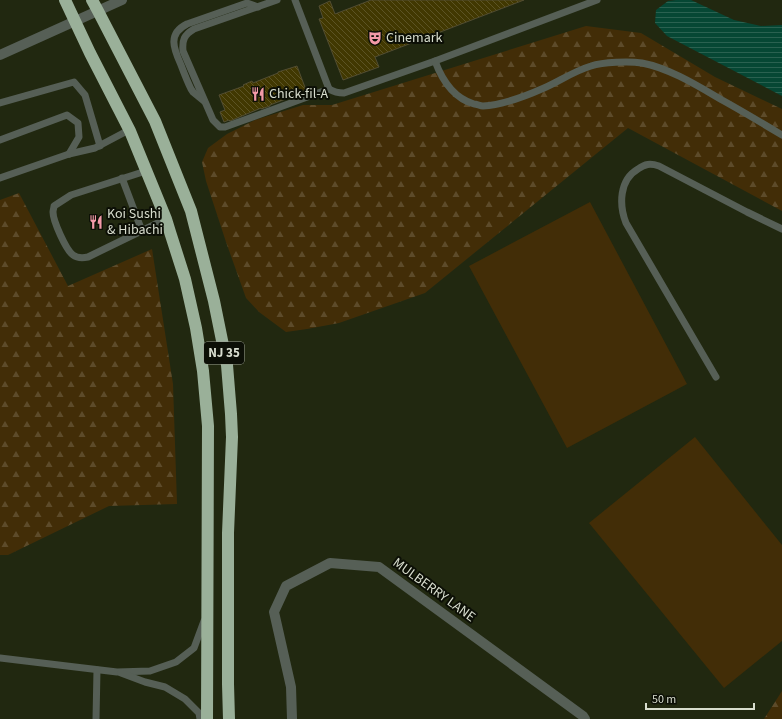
<svg xmlns="http://www.w3.org/2000/svg" width="782" height="719" font-family="'Source Sans 3',sans-serif">
  <style>
    .forest { fill: url(#forest-firs) }
    .park { fill: #422d07 }
    .water { fill: url(#water-rules) }
    .building { fill: url(#building-back-hatch); stroke: #524d32 }
    .lines { fill: none; stroke-linecap: round; stroke-linejoin: round }
    .lane { stroke: #565f56; stroke-width: 7 }
    .street { stroke: #565f56; stroke-width: 10 }
    .highway { stroke: #9ab099; stroke-width: 12 }
    .labels { text-anchor: middle; dominant-baseline: central; stroke-width: 4; stroke-linejoin: round; paint-order: stroke }
    .shield { fill: #0c0f06; stroke: #9b9f92; stroke-width: 1 }
    .shield-label { font-size: 13px; font-weight: bold; fill: #d8ddce }
    .poi-label { font-size: 14px; fill: #d8ddce; stroke: #0c0f06; text-anchor: start }
    .street-label { font-size: 14px; fill: #d8ddce; stroke: #0c0f06 }
  </style>
  <defs>
    <pattern id="forest-firs" width="22" height="20" patternUnits="userSpaceOnUse"><rect width="22" height="20" fill="#422d07"/><path d="M5 1l3.5 6h-7zM16 11l3.5 6h-7z" fill="#5d4b2a"/></pattern>
    <pattern id="water-rules" width="6" height="5" patternUnits="userSpaceOnUse"><rect width="6" height="5" fill="#064734"/><path d="M0 2.5h6" fill="none" stroke="#2a6150"/></pattern>
    <pattern id="building-back-hatch" width="6" height="6" patternUnits="userSpaceOnUse"><rect width="6" height="6" fill="#413801"/><path d="M-1 5l2 2M0 0l6 6M5-1l2 2" fill="none" stroke="#5c5425"/></pattern>
  </defs>
  <rect width="100%" height="100%" fill="#212810"/>
  <g class="forest">
    <path d="M586,26L641,33L715,77L782,109V211L628,128L425,293L339,323L307,329L286,332L259,312L246,298L226,242L206,181L202,162L208,148L227,134L255,120L303,105H332Z"/>
    <path d="M19,193L68,286L152,249L173,384L177,504L109,506L8,555H0V200Z"/>
    <path d="M782,691V719H764Z"/>
  </g>
  <g class="park">
    <path d="M590,202L687,384L567,448L469,266Z"/>
    <path d="M695,437L782,545V641L724,688L589,523Z"/>
  </g>
  <path class="water" d="M676,0H691L734,20L761,26L782,25V96L667,36L655,23L656,10L668,1Z"/>
  <g class="building">
    <path d="M371,0H524L375,57L379,67L343,80L319,19L323,18L319,6L330,1L335,14Z"/>
    <path d="M297,66L306,90L295,94L296,95L270,105V106L261,109V108L230,121L229,120L224,122L220,112L225,110L219,95L244,86L243,85L252,81L253,83L278,73V72Z"/>
  </g>
  <g class="lines">
    <g class="lane">
      <path d="M277,0L194,29C184,35 182,40 183,51L213,120L220,127H225L329,89"/>
      <path d="M295,0L329,89C334,92 338,93 344,93L435,61L597,0"/>
      <path d="M435,61C442,80 453,98 474,104C477,104 480,106 483,106C503,105 526,96 544,88C560,81 574,71 591,66C603,62 629,61 642,63C669,68 698,86 722,100C742,111 762,123 782,135"/>
      <path d="M204,101L193,92L191,89C187,81 184,73 181,65C174,49 167,34 187,24L247,3L258,7"/>
      <path d="M0,103L74,82L85,95L100,146"/>
      <path d="M0,140L67,115L78,123L79,137L69,154"/>
      <path d="M146,171L71,195L54,206C54,208 53,210 53,212C53,221 66,250 73,255C77,258 83,258 88,257L166,219"/>
      <path d="M0,178L69,154L95,148L129,130"/>
      <path d="M122,178L142,231"/>
      <path d="M716,377L626,223C619,205 619,180 638,169C645,164 650,163 659,166L747,212L782,229"/>
      <path d="M0,658L117,672L150,671L176,662L194,648L204,621"/>
      <path d="M121,673L145,682L165,687L185,699L199,713L200,719"/>
      <path d="M96,719L97,670"/>
    </g>
    <g class="street">
      <path d="M0,55L122,0"/>
      <path d="M292,719L291,687L274,612L286,586L330,563L379,567L583,716L585,719"/>
    </g>
    <g class="highway">
      <path d="M65,0L90,53L130,131L166,219L170,232L185,279L196,328L203,371L208,426L207,719"/>
      <path d="M92,0L98,11L155,121L191,211L214,301L227,365L231,414L232,437L228,533V684L229,719"/>
    </g>
  </g>
  <defs>
    <symbol id="theatre-bare" viewBox="-9 -9 18 18"><path d="M-5-5.5Q0-4 5-5.5V0Q5 5 0 6Q-5 5-5 0ZM-3.3-2.5H-1v1.5H-3.3ZM1-2.5H3.3v1.5H1ZM-2.8 1Q0 5.5 2.8 1Z" fill="#f39aa8" stroke="#0c0f06" stroke-width="2.5" paint-order="stroke"/></symbol>
    <symbol id="restaurant-bare" viewBox="-9 -9 18 18"><path d="M-5-6h1v4h1v-4h1v4h1v-4h1v5L-1.5 .5V6h-2V.5L-5-1ZM5-6V6H3V1.5H1.5Q1.5-4 5-6Z" fill="#f39aa8" stroke="#0c0f06" stroke-width="2.5" paint-order="stroke"/></symbol>
  </defs>
  <g fill-rule="evenodd">
    <use href="#theatre-bare" x="365" y="28" width="20" height="20"/>
    <use href="#restaurant-bare" x="248" y="84" width="20" height="20"/>
    <use href="#restaurant-bare" x="86" y="212" width="20" height="20"/>
  </g>
  <g class="labels">
    <rect class="shield" x="204" y="342" width="40" height="22" rx="3"/>
    <g class="shield-label">
      <text x="224" y="353">NJ 35</text>
    </g>
    <g class="poi-label">
      <text x="386" y="38">Cinemark</text>
      <text x="269" y="94">Chick-fil-A</text>
      <text x="107" y="214">Koi Sushi<tspan x="107" dy="16">&amp; Hibachi</tspan></text>
    </g>
    <g class="street-label">
      <text transform="translate(434 590) rotate(36)">MULBERRY LANE</text>
    </g>
  </g>
  <path d="M646 703v6h108v-6" fill="none" stroke="#d8ddce" stroke-width="2"/>
  <text x="652" y="703" font-size="12" fill="#d8ddce" stroke="#0c0f06" stroke-width="3" paint-order="stroke">50 m</text>
</svg>
